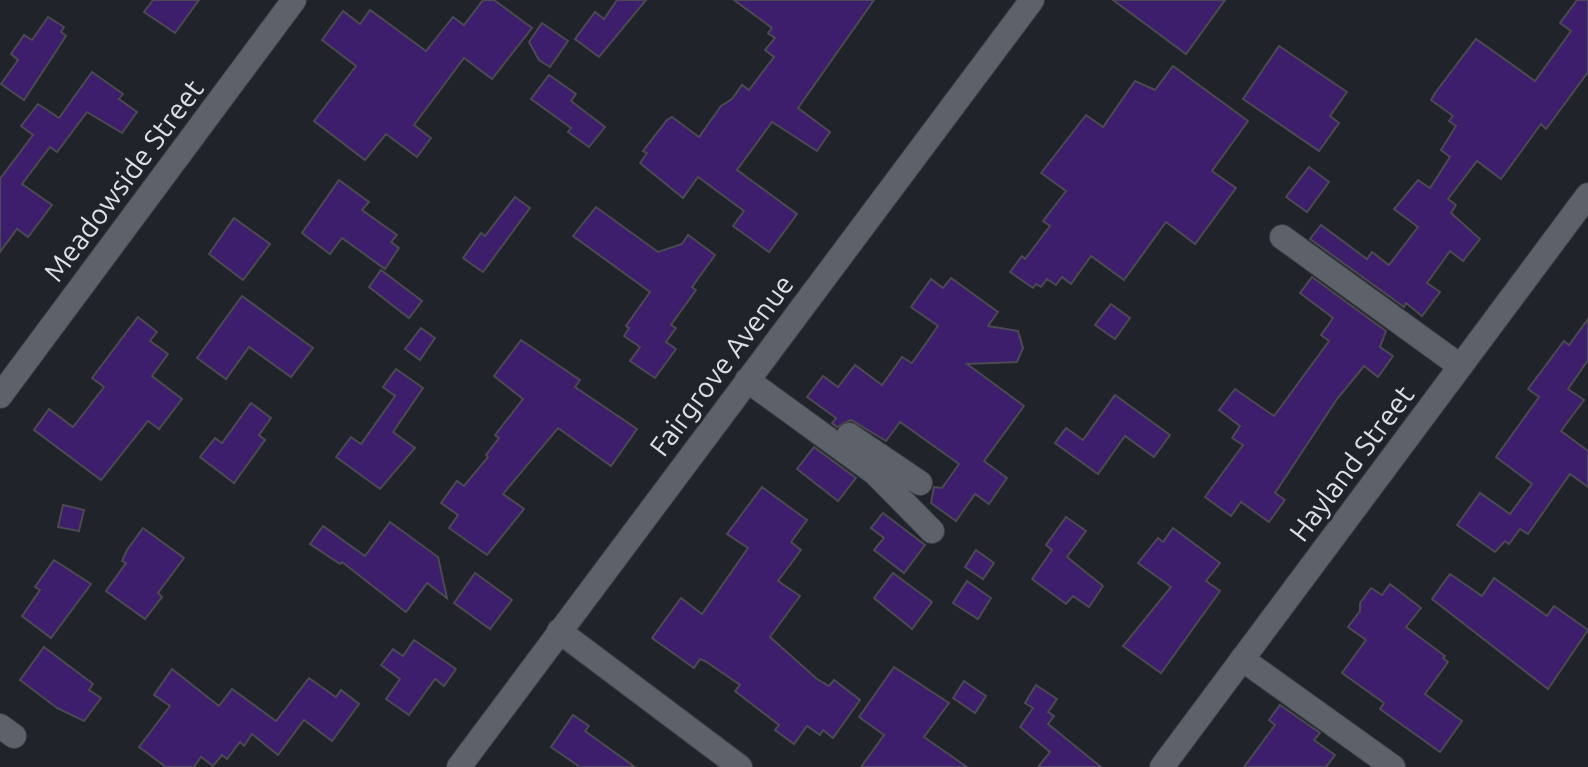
<svg xmlns="http://www.w3.org/2000/svg" width="1588" height="767" font-family="Ubuntu,sans-serif">
  <style>
    .building { fill: #3d1e6c; stroke: #4b4951; stroke-width: 2 }
    .lines { fill: none; stroke-linecap: round; stroke-linejoin: round }
    .minor-casing { stroke: #3c3f45; stroke-width: 26 }
    .minor { stroke: #5d6169; stroke-width: 24 }
    .labels { text-anchor: middle; dominant-baseline: central; stroke-width: 6; stroke-linejoin: round; paint-order: stroke }
    .street-label { font-size: 28px; fill: #dcdfe3; stroke: #20232a }
  </style>
  <rect width="100%" height="100%" fill="#20232a"/>
  <g class="building">
    <path d="M153,0H199L175,33L144,12Z"/>
    <path d="M483,0H494L532,28L492,79L464,58L414,125L431,138L417,157L386,134L365,160L314,121L356,66L322,40L343,11L360,24L370,10L426,51L453,17L464,25Z"/>
    <path d="M617,0H646L599,57L575,39L595,12L604,19Z"/>
    <path d="M734,0H874L798,108L830,132L817,151L772,122L737,170L797,214L769,252L733,226L744,211L698,177L683,198L640,163L647,153L643,151L667,120L672,117L699,137L721,106L732,99L742,85L749,90L774,57L765,50L775,38L768,33L772,28Z"/>
    <path d="M1113,0H1225L1186,54Z"/>
    <path d="M1577,0H1588V72L1546,129L1541,124L1501,179L1477,161L1448,199L1456,205L1451,213L1480,239L1463,261L1450,251L1427,283L1440,292L1422,316L1406,303L1404,307L1310,239L1321,225L1367,259L1372,252L1389,265L1418,227L1394,209L1418,180L1430,188L1450,157L1441,150L1456,126L1449,121L1453,116L1431,100L1435,93L1476,39L1535,81L1571,31L1560,23Z"/>
    <path d="M48,17L64,27L61,32L66,36L24,100L1,84L18,60L11,54L24,35L32,40Z"/>
    <path d="M542,23L568,41L550,67L539,60L529,42Z"/>
    <path d="M1279,46L1347,92L1330,116L1339,123L1319,151L1243,99Z"/>
    <path d="M1173,66L1248,121L1212,171L1236,188L1195,244L1166,222L1124,280L1091,256L1071,284L1062,277L1056,285L1047,279L1041,287L1036,284L1033,288L1010,272L1022,256L1025,259L1050,226L1043,221L1066,191L1041,173L1086,115L1103,127L1135,81L1155,90Z"/>
    <path d="M92,72L123,94L119,99L137,112L122,133L87,112L57,152L50,147L22,184L52,205L28,237L17,229L0,252V179L33,135L21,126L38,104L59,118Z"/>
    <path d="M549,75L576,94L571,101L605,127L589,147L568,132L571,128L531,99Z"/>
    <path d="M1309,167L1329,182L1307,212L1286,197Z"/>
    <path d="M339,180L369,202L362,210L397,235L391,242L399,248L385,269L342,238L330,254L302,233Z"/>
    <path d="M515,197L530,208L483,272L463,258L481,233L485,236Z"/>
    <path d="M596,207L658,252L682,244L688,235L715,255L692,287L696,290L671,325L676,328L666,342L676,349L655,378L630,361L640,347L624,336L629,328L626,326L650,292L573,236Z"/>
    <path d="M234,218L270,244L243,280L209,254Z"/>
    <path d="M381,270L422,301L409,318L369,287Z"/>
    <path d="M1312,277L1386,331L1380,347L1393,356L1378,377L1364,366L1337,399L1275,493L1285,500L1269,522L1241,502L1231,516L1205,497L1243,445L1232,438L1240,426L1219,410L1235,389L1274,416L1329,341L1321,335L1333,318L1300,293Z"/>
    <path d="M951,278L998,312L988,326L1018,331L1023,348L1017,362L967,364L1024,406L984,461L1007,478L989,504L975,494L956,521L931,503L934,487L942,488L959,464L900,422L886,441L851,420L837,427L832,423L836,418L807,397L823,376L838,387L855,365L882,385L902,357L912,363L938,326L911,307L931,279L943,288Z"/>
    <path d="M242,296L313,348L291,377L249,347L226,379L197,358Z"/>
    <path d="M1111,304L1130,318L1115,339L1095,325Z"/>
    <path d="M138,317L157,332L150,341L168,354L152,376L182,399L159,429L148,421L101,480L34,430L49,409L73,427L104,387L92,378Z"/>
    <path d="M1588,319V360L1568,389L1584,400L1561,431L1588,451V487L1570,474L1528,534L1520,529L1509,544L1505,541L1495,552L1457,525L1480,493L1510,514L1532,484L1496,457L1539,397L1528,389L1564,341L1569,345Z"/>
    <path d="M421,328L435,338L420,360L405,349Z"/>
    <path d="M521,340L580,380L575,387L637,429L611,466L558,428L503,494L524,509L487,555L449,528L458,515L441,503L457,481L464,486L488,457L486,455L499,438L495,435L523,399L494,376Z"/>
    <path d="M396,369L423,388L393,432L415,448L380,489L336,457L351,437L361,444L395,396L383,387Z"/>
    <path d="M1115,395L1170,435L1154,457L1125,436L1098,474L1055,443L1066,428L1083,440Z"/>
    <path d="M251,403L271,418L259,435L265,440L234,483L200,457L215,438L222,443Z"/>
    <path d="M814,447L856,478L838,501L797,469Z"/>
    <path d="M762,487L807,520L791,542L801,550L778,581L800,596L770,637L817,679L829,686L834,680L860,700L833,738L823,730L820,735L807,726L794,744L775,730L779,725L735,691L740,685L705,661L700,659L694,668L652,638L681,598L702,614L748,548L727,534Z"/>
    <path d="M63,505L84,510L79,531L58,527Z"/>
    <path d="M883,513L925,545L904,573L874,550L884,538L871,528Z"/>
    <path d="M1066,517L1086,531L1067,557L1103,586L1089,607L1073,596L1066,604L1032,579L1052,550L1046,545Z"/>
    <path d="M390,522L438,557L447,598L427,583L406,612L342,562L340,564L310,544L323,526L365,556Z"/>
    <path d="M143,528L184,558L158,593L162,597L145,619L106,591L126,563L122,561L127,550Z"/>
    <path d="M1173,528L1220,563L1206,581L1220,591L1161,673L1123,646L1171,587L1138,563L1158,538L1163,542Z"/>
    <path d="M976,550L994,563L983,579L965,567Z"/>
    <path d="M54,560L91,584L51,638L22,616L40,590L35,587Z"/>
    <path d="M475,573L512,600L490,629L454,603Z"/>
    <path d="M893,573L932,602L912,629L874,598Z"/>
    <path d="M1450,574L1482,596L1494,578L1547,616L1554,606L1588,630L1548,689L1432,599Z"/>
    <path d="M967,581L991,598L978,619L953,603Z"/>
    <path d="M1390,584L1421,608L1406,627L1445,656L1443,658L1448,662L1425,694L1462,721L1440,752L1380,709L1384,703L1342,673L1366,640L1348,627L1360,611V603L1371,588L1382,595Z"/>
    <path d="M414,640L456,669L444,686L435,679L409,715L386,699L400,679L381,665L393,649L403,656Z"/>
    <path d="M44,647L93,684L89,690L101,698L84,721L57,708L20,680Z"/>
    <path d="M894,667L949,703L924,737L967,767H861L884,735L859,717Z"/>
    <path d="M172,669L219,706L232,689L276,721L309,678L336,697L341,690L359,704L332,741L304,720L278,755L252,734L244,746L240,742L227,759L222,755L213,766L201,757L194,767H166L139,747L170,706L154,695Z"/>
    <path d="M964,681L986,696L975,713L953,698Z"/>
    <path d="M1036,685L1057,699L1048,712L1054,716L1048,724L1101,767H1038L1050,752L1020,727L1033,708L1025,703Z"/>
    <path d="M1280,705L1320,733L1314,740L1335,755L1326,767H1244L1275,725L1269,720Z"/>
    <path d="M573,715L589,726L585,731L635,767H580L551,747Z"/>
  </g>
  <g class="lines">
    <defs>
      <g id="minor">
        <path d="M1282,237L1460,366"/>
        <path d="M747,380L875,473L932,531"/>
        <path d="M0,396L294,0"/>
        <path d="M849,435L920,483"/>
        <path d="M559,631L740,767"/>
        <path d="M1242,659L1393,767"/>
        <path d="M0,726L14,736"/>
        <path d="M459,767L1032,0"/>
        <path d="M1162,767L1588,195"/>
      </g>
    </defs>
    <use href="#minor" class="minor-casing"/>
    <use href="#minor" class="minor"/>
  </g>
  <g class="labels">
    <g class="street-label">
      <text transform="translate(123 180) rotate(-53)">Meadowside Street</text>
      <text transform="translate(721 365) rotate(-53)">Fairgrove Avenue</text>
      <text transform="translate(1351 463) rotate(-53)">Hayland Street</text>
    </g>
  </g>
</svg>
